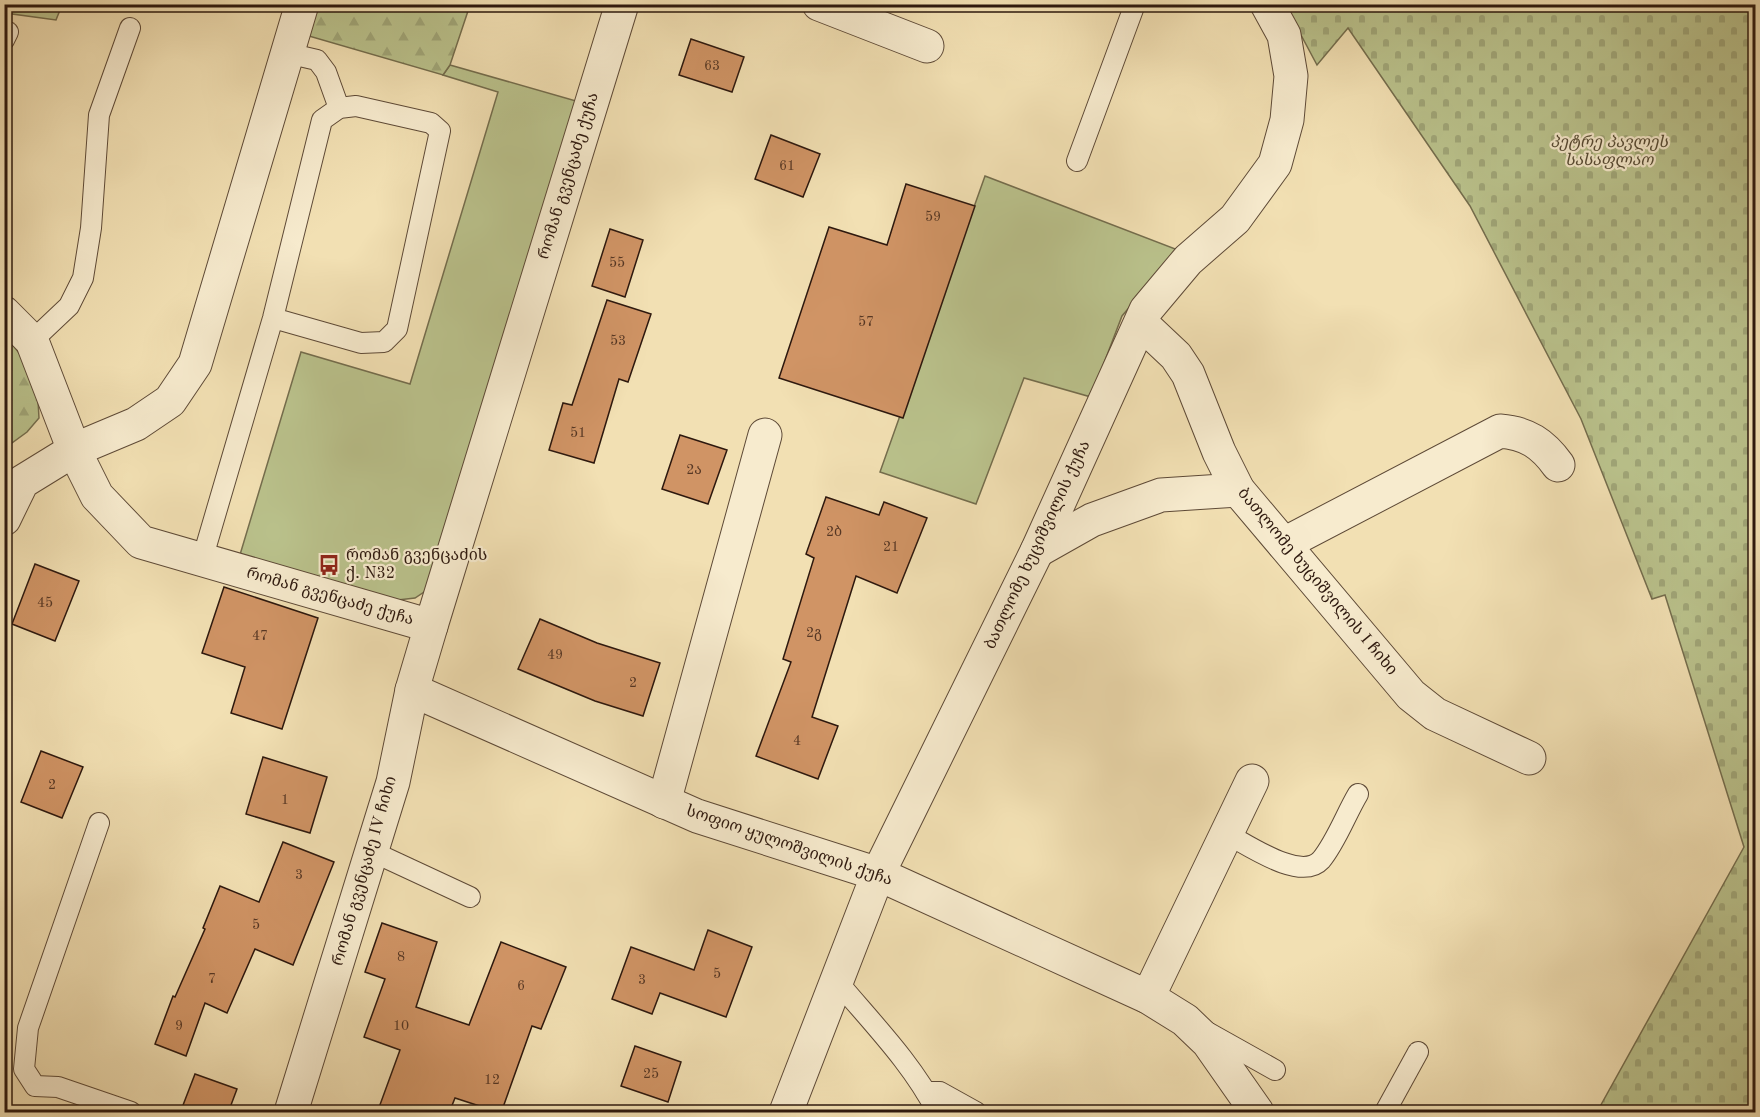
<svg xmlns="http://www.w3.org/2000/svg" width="1760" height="1117" font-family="'Old Standard TT','Noto Serif Georgian',serif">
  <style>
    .green { fill: #bac28c; stroke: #746d4d; stroke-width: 1.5 }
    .forest { fill: url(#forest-firs); stroke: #746d4d; stroke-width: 1.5 }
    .cemetery { fill: url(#cemetery-stones); stroke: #746d4d; stroke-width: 1.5 }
    .building { fill: #d09465; stroke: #2d180e; stroke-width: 1.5 }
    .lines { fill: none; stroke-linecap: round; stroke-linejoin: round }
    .service-casing { stroke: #5e4a37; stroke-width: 22 }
    .minor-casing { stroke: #5e4a37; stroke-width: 35 }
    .tertiary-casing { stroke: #5e4a37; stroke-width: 35 }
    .service { stroke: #f7ebce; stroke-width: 20 }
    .minor { stroke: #f7ebce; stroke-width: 33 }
    .tertiary { stroke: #f7ebce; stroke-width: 33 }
    .labels { text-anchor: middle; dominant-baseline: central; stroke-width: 4.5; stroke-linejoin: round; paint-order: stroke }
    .number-label { font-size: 14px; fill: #563724 }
    .park-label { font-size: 16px; font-style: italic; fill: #574b34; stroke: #f7ebce }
    .street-label { font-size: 16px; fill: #2d180e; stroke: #f7ebce }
    .poi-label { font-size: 16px; fill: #2d180e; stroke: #f7ebce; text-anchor: start }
  </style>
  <defs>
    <pattern id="forest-firs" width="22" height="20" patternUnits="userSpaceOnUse" patternTransform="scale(1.5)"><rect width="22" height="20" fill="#bac28c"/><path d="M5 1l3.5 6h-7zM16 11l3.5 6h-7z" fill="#a0a678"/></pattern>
    <pattern id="cemetery-stones" width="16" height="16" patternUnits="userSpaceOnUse" patternTransform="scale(1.5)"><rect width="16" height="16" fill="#bac28c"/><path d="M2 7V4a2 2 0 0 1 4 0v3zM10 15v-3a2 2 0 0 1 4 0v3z" fill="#a0a678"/></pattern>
  </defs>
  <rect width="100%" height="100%" fill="#f2e0b3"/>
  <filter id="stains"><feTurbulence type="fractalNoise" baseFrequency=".00333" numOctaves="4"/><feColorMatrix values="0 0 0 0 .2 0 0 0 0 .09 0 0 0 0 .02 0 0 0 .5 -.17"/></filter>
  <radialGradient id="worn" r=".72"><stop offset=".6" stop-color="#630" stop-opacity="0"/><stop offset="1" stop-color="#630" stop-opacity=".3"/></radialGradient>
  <g class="green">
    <path d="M450,65L576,101L427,590L415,598L389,601L239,558L301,352L410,384L498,92L443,75Z"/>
    <path d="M985,176L1178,250L1122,316L1091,397L1024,378L976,504L880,472Z"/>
  </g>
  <g class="forest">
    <path d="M5,4H62V5L56,20L5,13Z"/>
    <path d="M310,5H470L450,65L443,75L302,34Z"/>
    <path d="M4,335C30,363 38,380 39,418L27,432L5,448Z"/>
  </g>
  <path class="cemetery" d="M1285,5H1755V1112H1597L1744,847L1665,595L1652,599L1581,419L1470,206L1348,28L1317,65Z"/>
  <g class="building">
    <path d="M691,39L744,57L732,92L679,75Z"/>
    <path d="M771,135L820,154L803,197L755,179Z"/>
    <path d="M906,184L975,206L903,418L779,378L829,227L887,245Z"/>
    <path d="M610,229L643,240L625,297L592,286Z"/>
    <path d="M607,300L651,314L628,382L619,379L594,463L549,450L563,403L572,405Z"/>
    <path d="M680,435L727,450L708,504L662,489Z"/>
    <path d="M826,497L879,515L884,502L927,518L897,593L856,576L812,717L838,726L818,779L756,756L791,662L783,659L814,558L806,554Z"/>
    <path d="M35,564L79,581L55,641L12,624Z"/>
    <path d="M224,587L318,618L282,729L231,713L245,667L202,653Z"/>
    <path d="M540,619L597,643L660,663L643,716L595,701L518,669Z"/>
    <path d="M41,751L83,767L62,818L21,802Z"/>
    <path d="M263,757L327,777L310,833L246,814Z"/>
    <path d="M283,842L334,862L293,965L255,949L227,1013L205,1003L186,1056L155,1044L173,996L175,997L205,929L203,928L220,886L259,902Z"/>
    <path d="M382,923L437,942L416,1007L469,1025L501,942L566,967L541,1029L532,1026L501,1113L455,1098L449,1113H377L400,1050L364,1037L385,979L365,972Z"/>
    <path d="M708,930L752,947L726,1017L660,993L652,1014L612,999L631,947L694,970Z"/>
    <path d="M635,1046L681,1062L668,1102L621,1086Z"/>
    <path d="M195,1074L237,1089L228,1113H180Z"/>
  </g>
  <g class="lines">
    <defs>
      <g id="service">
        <path d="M4,40L8,32"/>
        <path d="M287,53L317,60L326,72L339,108"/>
        <path d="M1077,161L1135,4"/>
        <path d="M32,341L69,306L83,278L91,228L99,115L130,28"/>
        <path d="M202,560L273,318L322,120L339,108L356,106L431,123L440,131L397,329L384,342L361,343L273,318"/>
        <path d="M99,823L28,1028L24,1069L35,1086L58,1087L131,1112"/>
        <path d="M1227,834C1248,845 1301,882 1321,860C1336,842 1346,814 1358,794"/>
        <path d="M371,851L470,897"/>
        <path d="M837,981C872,1023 912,1063 937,1112"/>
        <path d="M1209,1033L1275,1070"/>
        <path d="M926,1092H940L976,1112"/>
        <path d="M1385,1112L1418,1052"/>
      </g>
      <g id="minor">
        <path d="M819,4L927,46"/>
        <path d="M1141,323L1176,356L1188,374L1219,452L1238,490L1411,695L1435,714L1529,758"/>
        <path d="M4,519L22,482L74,450L136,424L170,401L195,364L302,4"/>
        <path d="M1284,544L1500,431C1527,433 1543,444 1558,465"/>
        <path d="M1037,551L1092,520L1161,495L1238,490"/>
        <path d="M431,626L622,4"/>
        <path d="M664,802L765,435"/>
        <path d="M1148,997L1252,781"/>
        <path d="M291,1112L393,782L412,690"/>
        <path d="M1257,1112L1208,1042L1185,1020L1148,997L878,874L1037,551L1146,310L1188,260L1235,219L1275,164L1287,120L1291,76L1284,35L1267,4"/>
      </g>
      <path id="tertiary" d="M4,313L32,341L74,450L97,496L141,542L431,626L412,690L697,816L878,874L786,1112"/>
    </defs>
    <use href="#service" class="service-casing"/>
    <use href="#minor" class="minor-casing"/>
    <use href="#tertiary" class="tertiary-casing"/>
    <use href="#service" class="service"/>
    <use href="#minor" class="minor"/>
    <use href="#tertiary" class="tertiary"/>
  </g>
  <defs>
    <symbol id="bus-bare" viewBox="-9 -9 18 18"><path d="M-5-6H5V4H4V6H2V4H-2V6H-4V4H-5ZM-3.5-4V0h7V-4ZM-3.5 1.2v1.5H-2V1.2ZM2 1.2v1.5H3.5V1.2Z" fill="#8f2418" stroke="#f7ebce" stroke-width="2.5" paint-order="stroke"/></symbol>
  </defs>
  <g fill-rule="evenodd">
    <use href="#bus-bare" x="314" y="550" width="30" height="30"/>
  </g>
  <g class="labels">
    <g class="number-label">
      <text x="712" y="66">63</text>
      <text x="787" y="166">61</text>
      <text x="933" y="217">59</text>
      <text x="617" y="263">55</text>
      <text x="866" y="322">57</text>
      <text x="618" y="341">53</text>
      <text x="578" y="433">51</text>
      <text x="694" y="470">2ა</text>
      <text x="834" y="532">2ბ</text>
      <text x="891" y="547">21</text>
      <text x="45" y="603">45</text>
      <text x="814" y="633">2გ</text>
      <text x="260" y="636">47</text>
      <text x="555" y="655">49</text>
      <text x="633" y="683">2</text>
      <text x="797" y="741">4</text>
      <text x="52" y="785">2</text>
      <text x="285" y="800">1</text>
      <text x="299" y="875">3</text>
      <text x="256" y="925">5</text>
      <text x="401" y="957">8</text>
      <text x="717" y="974">5</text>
      <text x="212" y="979">7</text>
      <text x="642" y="980">3</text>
      <text x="521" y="986">6</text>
      <text x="179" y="1026">9</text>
      <text x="401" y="1026">10</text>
      <text x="651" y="1074">25</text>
      <text x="492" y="1080">12</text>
    </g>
    <g class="park-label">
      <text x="1609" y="143">პეტრე პავლეს<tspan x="1609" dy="18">სასაფლაო</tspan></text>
    </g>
    <g class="street-label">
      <text transform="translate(569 176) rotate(-73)">რომან გვენცაძე ქუჩა</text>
      <text transform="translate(1038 545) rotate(-65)">ბათლომე ხუციშვილის ქუჩა</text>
      <text transform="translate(1317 582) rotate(50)">ბათლომე ხუციშვილის I ჩიხი</text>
      <text transform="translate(330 597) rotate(16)">რომან გვენცაძე ქუჩა</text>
      <text transform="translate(789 846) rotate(19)">სოფიო ყულოშვილის ქუჩა</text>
      <text transform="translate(365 871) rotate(-74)">რომან გვენცაძე IV ჩიხი</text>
    </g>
    <g class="poi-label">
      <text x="346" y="556">რომან გვენცაძის<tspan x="346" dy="18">ქ. N32</tspan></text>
    </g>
  </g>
  <rect width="1760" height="1117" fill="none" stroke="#f2e0b3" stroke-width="24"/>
  <rect x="6" y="6" width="1748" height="1105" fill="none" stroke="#2d180e" stroke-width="3"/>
  <rect x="12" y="12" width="1736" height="1093" fill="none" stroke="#2d180e" stroke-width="1.5"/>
  <rect width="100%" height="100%" filter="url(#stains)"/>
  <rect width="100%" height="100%" fill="url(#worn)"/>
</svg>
